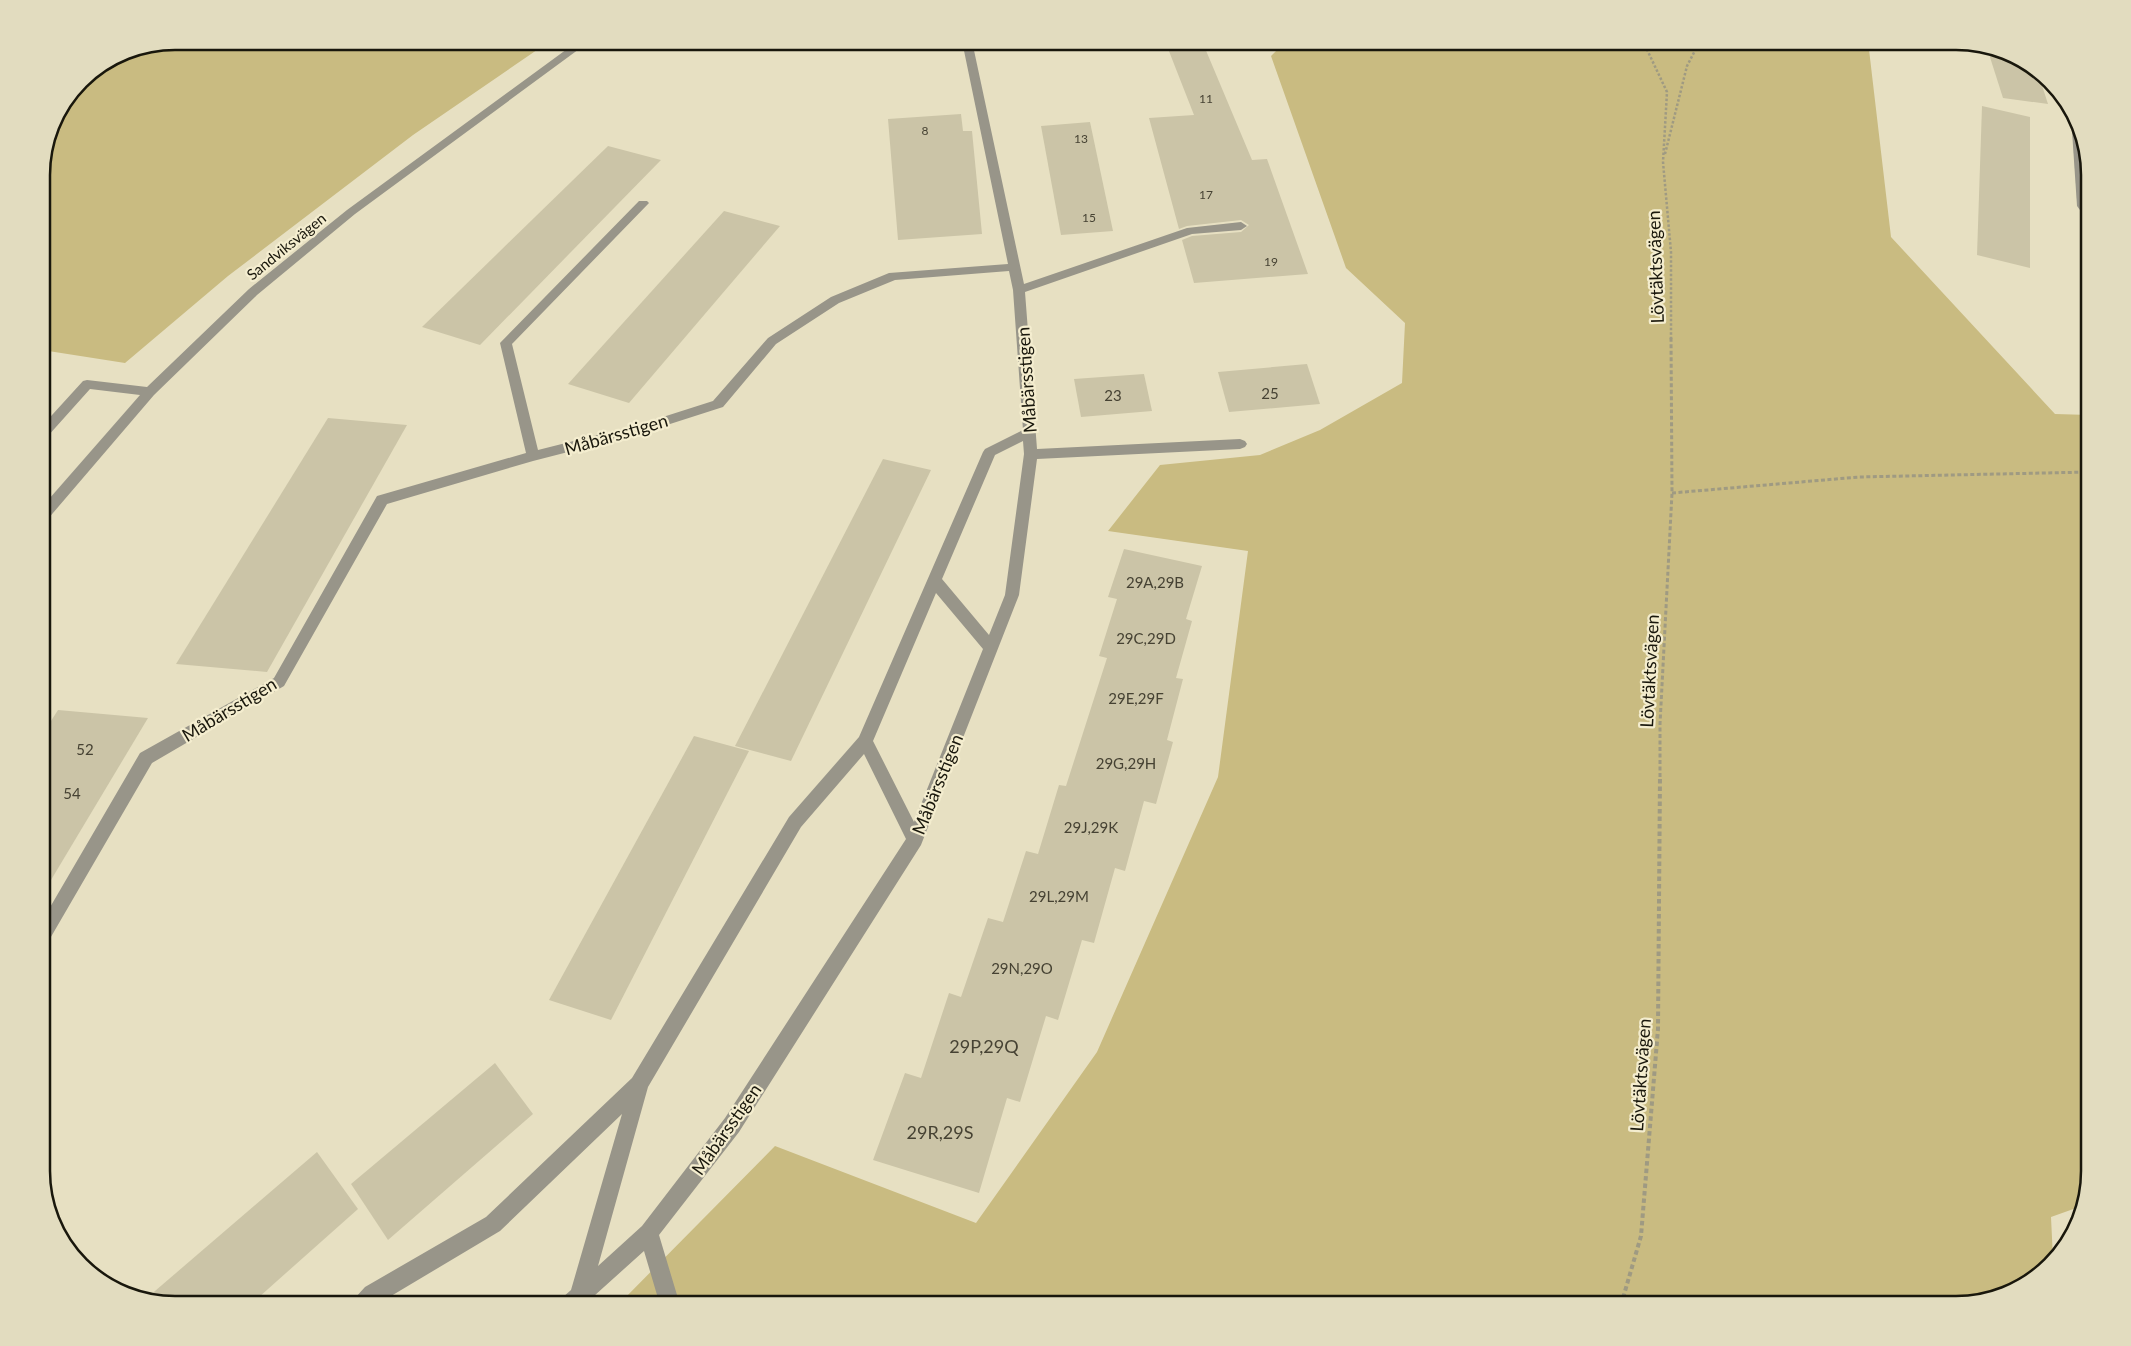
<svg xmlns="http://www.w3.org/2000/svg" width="2131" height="1346" font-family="Lato,sans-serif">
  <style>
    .green { fill: #c9bb81 }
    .building { fill: #cbc4a7 }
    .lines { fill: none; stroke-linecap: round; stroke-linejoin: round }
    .path-far2 { stroke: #9f9a82; stroke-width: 2.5; stroke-dasharray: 2.5 2; stroke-linecap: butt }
    .path-far1 { stroke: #9f9a82; stroke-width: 3; stroke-dasharray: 4 2.5; stroke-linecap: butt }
    .path { stroke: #9f9a82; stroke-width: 4; stroke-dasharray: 4.5 3; stroke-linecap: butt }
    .minor { fill: #989589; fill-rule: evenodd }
    .labels { text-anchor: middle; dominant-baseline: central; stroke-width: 4.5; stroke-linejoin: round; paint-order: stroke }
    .far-number-label { font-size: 12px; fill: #464233 }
    .far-street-label { font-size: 15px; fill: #19170c; stroke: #f4edcf }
    .number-label { font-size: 15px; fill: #464233 }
    .street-label { font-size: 18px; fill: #19170c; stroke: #f4edcf }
    .near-number-label { font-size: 18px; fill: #464233 }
    .rim { fill: none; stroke: #19170c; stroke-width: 2.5 }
  </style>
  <rect width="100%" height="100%" fill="#e7e0c2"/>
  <g class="green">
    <path d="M175,41H550L413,135L228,276L125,363L42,350V166L52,123L81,80L124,51Z"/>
    <path d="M1286,41H1868L1891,237L2055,414L2090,415V1172L2079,1207L2051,1217L2053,1259L2023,1287L1957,1305H618L775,1146L976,1223L1097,1052L1218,777L1248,551L1108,531L1160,465L1260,455L1320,430L1402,383L1405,323L1346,268L1271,56Z"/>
  </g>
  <g class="building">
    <path d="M1165,41H1202L1252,160L1267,159L1308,274L1194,283L1182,240L1192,236L1241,232L1249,225L1241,220L1187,226L1179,229L1149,118L1194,115Z"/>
    <path d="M1988,51L2030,64L2037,70L2048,104L2003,98Z"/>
    <path d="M1982,106L2030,117V268L1977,255Z"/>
    <path d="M961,114L963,131H972L982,234L898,240L888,119Z"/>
    <path d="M1090,122L1113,231L1061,235L1041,126Z"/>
    <path d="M608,146L661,160L480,345L422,327Z"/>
    <path d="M724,211L780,226L629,403L568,384Z"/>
    <path d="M1307,364L1320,404L1229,412L1218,372Z"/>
    <path d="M1144,374L1152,411L1081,417L1074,379Z"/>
    <path d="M328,418L407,425L267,672L176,664Z"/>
    <path d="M883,459L931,470L791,761L735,746Z"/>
    <path d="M1124,549L1202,566L1186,619L1192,621L1176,678L1183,679L1167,740L1173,742L1156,804L1144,801L1125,871L1115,868L1094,943L1082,940L1058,1020L1046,1016L1020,1102L1007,1098L979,1193L873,1160L905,1073L921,1078L949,993L961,997L988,918L1003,922L1026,851L1038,854L1059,785L1066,786L1107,658L1099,656L1117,599L1108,597Z"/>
    <path d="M58,710L148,718L42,895V735Z"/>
    <path d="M694,736L749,751L611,1020L549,1000Z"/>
    <path d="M495,1063L533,1114L388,1240L351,1184Z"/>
    <path d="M317,1152L358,1209L250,1305H175L148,1297Z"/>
  </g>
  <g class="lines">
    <g class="path-far2">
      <path d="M1643,41L1667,92L1663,162L1671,252V339"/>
      <path d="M1665,154L1687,66L1700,41"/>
    </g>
    <g class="path-far1">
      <path d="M42,377L49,378"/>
      <path d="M1672,493L1859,477L2090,472"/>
      <path d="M42,556L50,546"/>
      <path d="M1660,777V724L1672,493L1671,337"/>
    </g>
    <path class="path" d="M1621,1305L1641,1236L1658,1029L1660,776"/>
    <g class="minor">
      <path d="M578,41H590L355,214L257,295L154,395L47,520L42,521V507L140,395L90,389L47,437L42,439V426L83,381L87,380L147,387L249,289L347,210Z"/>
      <path d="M962,41H972L1024,284L1187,228L1241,222L1247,226L1241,230L1192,234L1025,292L1037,449L1240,439L1245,441L1247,444L1245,447L1240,449L1037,459L1019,595L921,845L739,1132L659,1235L680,1305H660L644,1251L584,1305H559L562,1298L571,1290L622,1114L500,1231L376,1305H352L355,1298L365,1287L486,1217L632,1078L789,817L859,737L983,452L985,449L1023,430L1013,290L1009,271L895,280L839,303L776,344L723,407L642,433L533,461L387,504L284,686L152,763L48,942L42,944V921L140,753L274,678L377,496L526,453L500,343L639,201H647L649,203L512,344L538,450L641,424L713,401L768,338L831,297L889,273L1008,264ZM1023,441L1024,454L1005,595L989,635L942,579L995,455ZM936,593L983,649L914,822L873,741ZM864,754L906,839L725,1118L642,1226L598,1266L648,1087L801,827Z"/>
      <path d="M2077,127L2084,153L2090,219L2086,218L2077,206L2072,131Z"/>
    </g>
  </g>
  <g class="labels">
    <g class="far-number-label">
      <text x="1206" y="98">11</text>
      <text x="925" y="130">8</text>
      <text x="1081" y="138">13</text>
      <text x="1206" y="194">17</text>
      <text x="1089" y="217">15</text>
      <text x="1271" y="261">19</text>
    </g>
    <g class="far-street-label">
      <text transform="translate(286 246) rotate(-39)">Sandviksvägen</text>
    </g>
    <g class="number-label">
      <text x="1270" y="393">25</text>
      <text x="1113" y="395">23</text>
      <text x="1155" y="582">29A,29B</text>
      <text x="1146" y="638">29C,29D</text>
      <text x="1136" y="698">29E,29F</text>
      <text x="85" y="749">52</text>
      <text x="1126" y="763">29G,29H</text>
      <text x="72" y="793">54</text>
      <text x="1091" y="827">29J,29K</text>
      <text x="1059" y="896">29L,29M</text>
      <text x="1022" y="968">29N,29O</text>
    </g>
    <g class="street-label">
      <text transform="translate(1655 267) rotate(-92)">Lövtäktsvägen</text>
      <text transform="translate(1026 380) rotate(-94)">Måbärsstigen</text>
      <text transform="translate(616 434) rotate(-16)">Måbärsstigen</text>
      <text transform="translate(1649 671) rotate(-87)">Lövtäktsvägen</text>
      <text transform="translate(229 709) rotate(-31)">Måbärsstigen</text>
      <text transform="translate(937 784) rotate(-68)">Måbärsstigen</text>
      <text transform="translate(1640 1075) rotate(-86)">Lövtäktsvägen</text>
      <text transform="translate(726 1129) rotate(-55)">Måbärsstigen</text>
    </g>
    <g class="near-number-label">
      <text x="984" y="1046">29P,29Q</text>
      <text x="940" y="1132">29R,29S</text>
    </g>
  </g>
  <path d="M0 0H2131V1346H0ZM175 50H1956A125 125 0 0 1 2081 175V1171A125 125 0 0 1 1956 1296H175A125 125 0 0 1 50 1171V175A125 125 0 0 1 175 50Z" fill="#e2dcbf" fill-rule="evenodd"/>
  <path class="rim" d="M175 50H1956A125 125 0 0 1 2081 175V1171A125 125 0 0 1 1956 1296H175A125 125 0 0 1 50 1171V175A125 125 0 0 1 175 50Z"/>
</svg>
